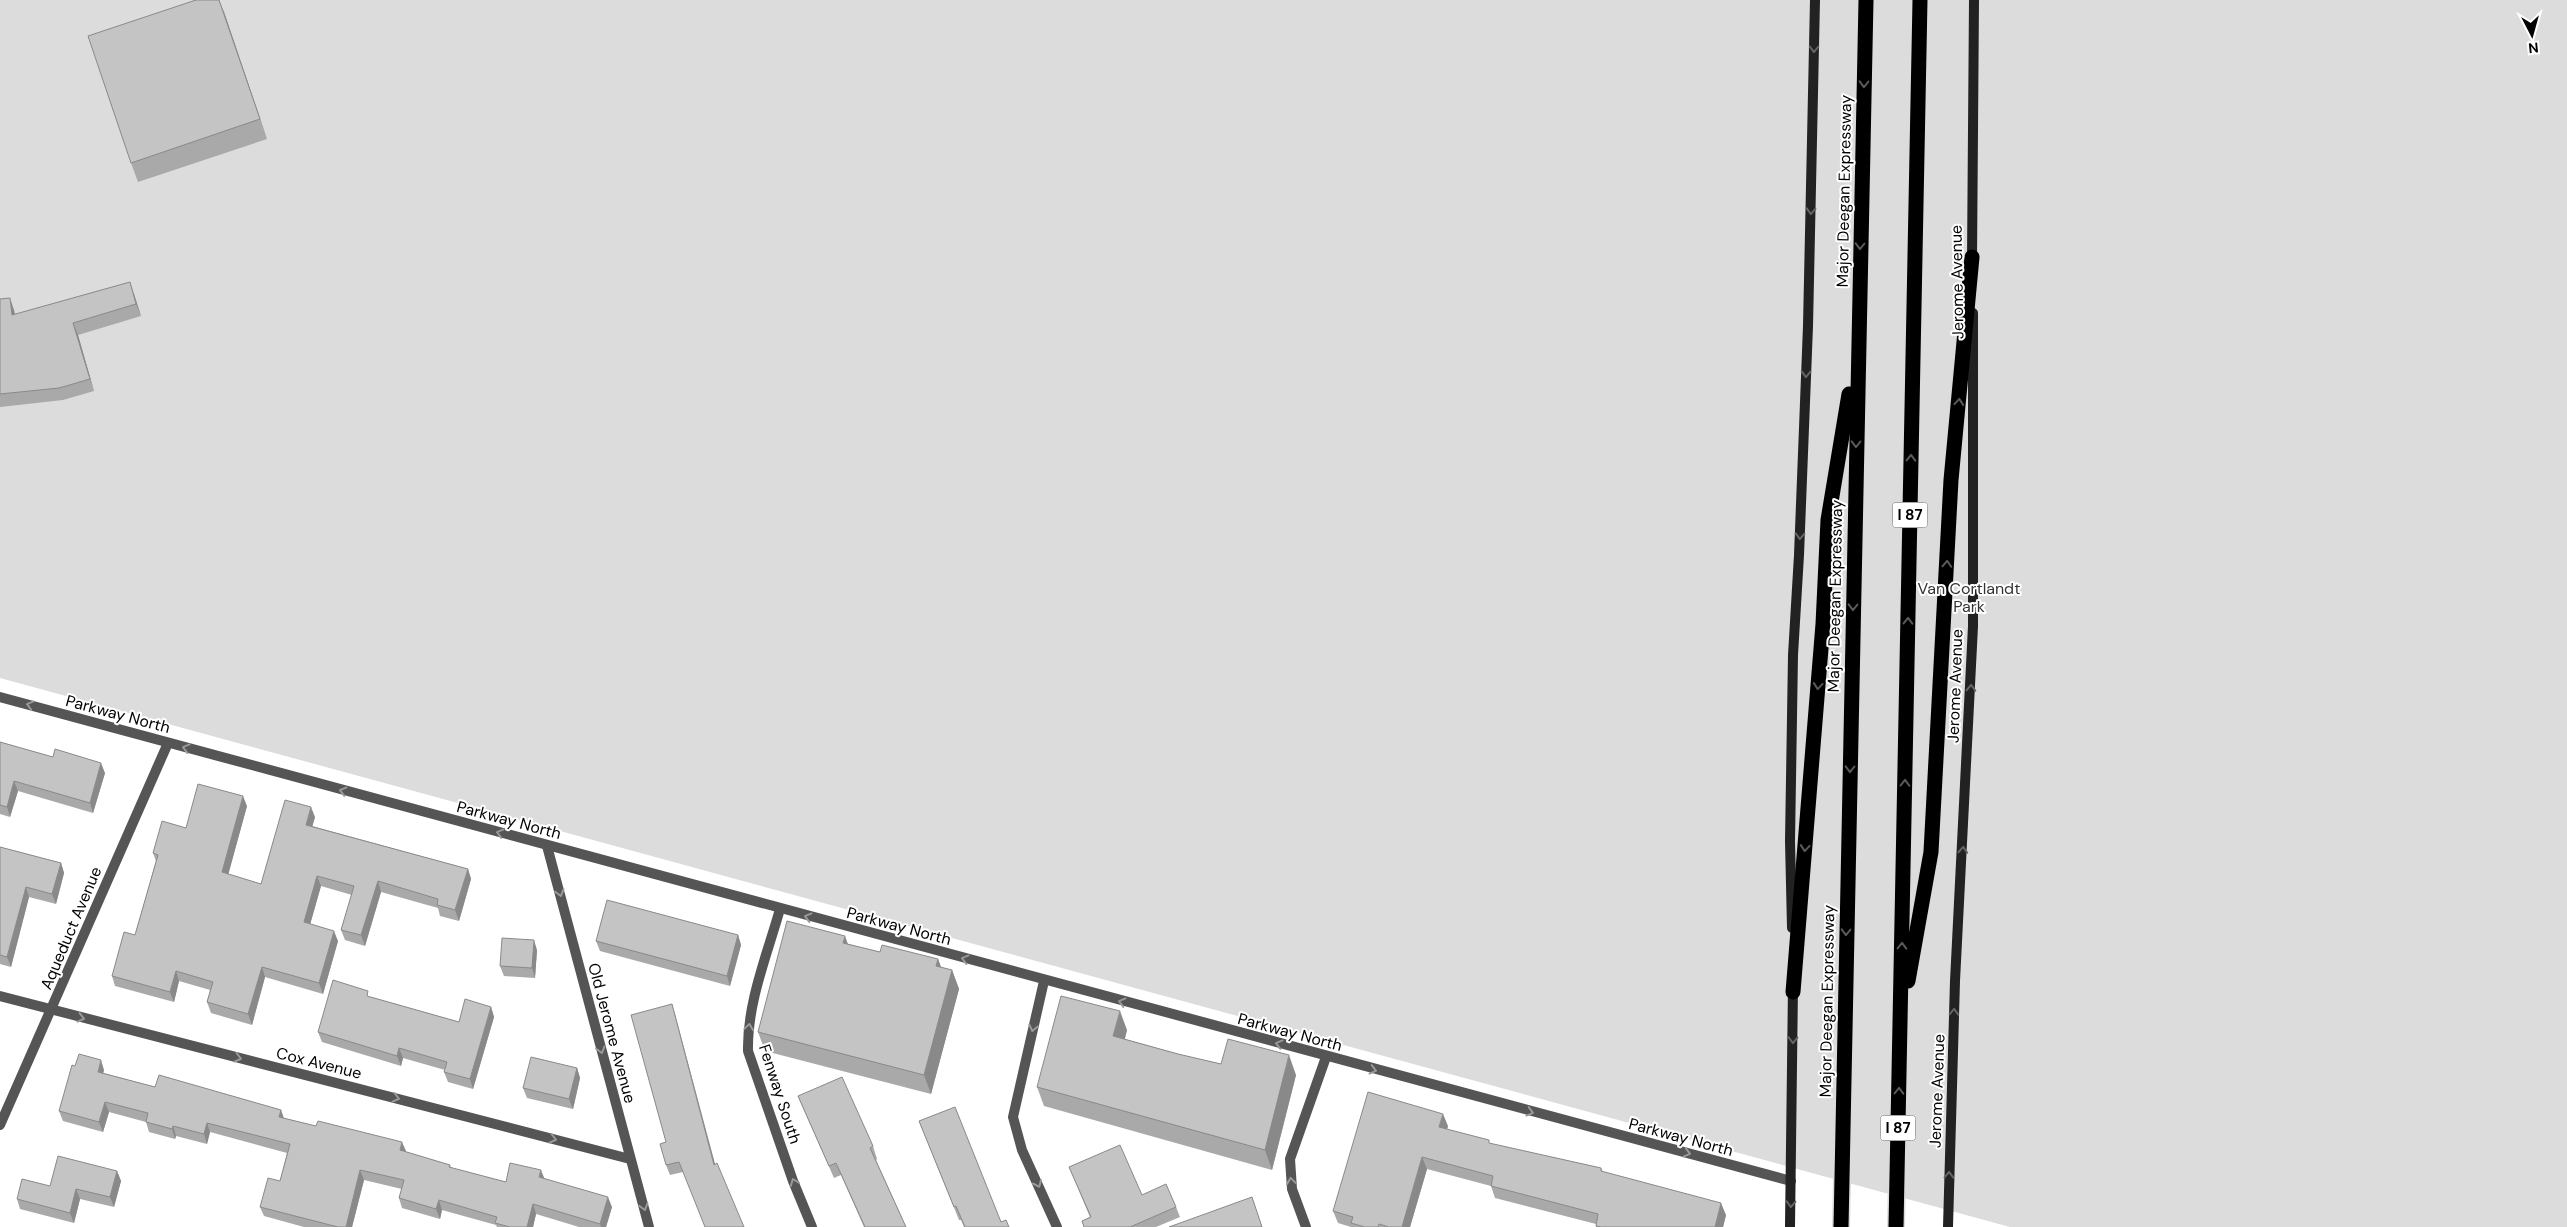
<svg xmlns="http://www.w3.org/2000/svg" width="2567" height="1227" font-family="'DM Sans',sans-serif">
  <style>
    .green { fill: #dcdcdc }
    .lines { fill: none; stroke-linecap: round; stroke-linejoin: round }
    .motorway-casing { stroke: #dbdbdb; stroke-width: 18 }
    .minor { stroke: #555; stroke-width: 10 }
    .secondary { stroke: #222; stroke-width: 10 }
    .motorway { stroke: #000; stroke-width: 15 }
    .wall { fill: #a9a9a9 }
    .shaded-wall { fill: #898989 }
    .building { fill: #c4c4c4; stroke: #898989 }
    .oneway { stroke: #646464 }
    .oneway2 { stroke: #595959 }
    .oneway3 { stroke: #999 }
    .labels { text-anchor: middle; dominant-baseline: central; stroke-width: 4; stroke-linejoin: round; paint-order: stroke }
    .shield { fill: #fff; stroke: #4c4c4c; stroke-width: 1 }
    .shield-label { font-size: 15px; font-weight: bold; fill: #000 }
    .street-label { font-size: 16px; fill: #000; stroke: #fff }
    .park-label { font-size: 16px; fill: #333; stroke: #fff }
  </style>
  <rect width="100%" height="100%" fill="#fff"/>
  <path class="green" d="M0,0H2567V1227H2010L0,678Z"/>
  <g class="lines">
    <defs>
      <g id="motorway">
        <path d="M1908,981L1931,852L1951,480L1972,257"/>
        <path d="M1793,992L1823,624L1828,520L1849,394"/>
        <path d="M1841,1227L1866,0"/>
        <path d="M1896,1227L1920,0"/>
      </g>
    </defs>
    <use href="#motorway" class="motorway-casing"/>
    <g class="minor">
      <path d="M0,697L1791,1181"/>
      <path d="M547,846L649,1227"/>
      <path d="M780,909C767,955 747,1003 748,1051L793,1181L812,1227"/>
      <path d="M1044,981L1013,1117L1022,1150L1057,1227"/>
      <path d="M0,996L630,1159"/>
      <path d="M0,1125L168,743"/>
      <path d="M1306,1227L1292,1189L1290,1159L1326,1057"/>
    </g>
    <g class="secondary">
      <path d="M1972,261L1974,0"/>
      <path d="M1792,928L1790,841L1793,655L1799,555L1808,326L1815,0"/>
      <path d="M1790,1227L1793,985"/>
      <path d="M1948,1227L1955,981L1973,626V313"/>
    </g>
    <use href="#motorway" class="motorway"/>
  </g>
  <g class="wall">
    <path d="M224,12L267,139L138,182L131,163Z"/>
    <path d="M134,294L141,316L78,335L94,391L63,400L0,407V299L14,310L15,315Z"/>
    <path d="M0,742L105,773L93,813L18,791L10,817L0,814Z"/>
    <path d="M247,806L228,874L261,884L315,817L312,826L468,869L471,879L459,921L440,916L438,908L381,892L365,946L345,940L341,930L352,895L321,886L310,924L338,941L323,994L265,977L252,1025L211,1013L207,1002L210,990L179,981L174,1002L115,986L112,976L135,935L156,861L153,853L186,828Z"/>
    <path d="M0,847L61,863L64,873L56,904L29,897L11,967L0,964Z"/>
    <path d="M738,935L741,945L730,986L600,951L596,941Z"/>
    <path d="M848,944L880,952L938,959L941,967L952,970L959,989L931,1094L765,1051L758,1032Z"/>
    <path d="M537,950L535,978L504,976L500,966Z"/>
    <path d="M371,997L459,1022L491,1007L494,1017L473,1089L448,1082L444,1072L445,1070L403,1058L401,1066L322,1042L318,1032Z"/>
    <path d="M675,1014L683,1172L670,1175L666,1165V1142Z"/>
    <path d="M1127,1030L1125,1039L1178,1054L1221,1064L1296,1075L1272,1170L1044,1106L1037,1087Z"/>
    <path d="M75,1066L104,1070L103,1073L155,1087L281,1110L284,1118L406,1152L450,1165L451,1168L506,1182L544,1178L612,1207L606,1227H579L536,1214L533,1227H497L496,1225L442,1210L440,1219L402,1208L399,1198L402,1189L364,1180L352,1227H304L264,1216L260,1207L280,1181L287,1153L210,1132L207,1144L176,1136L175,1139L149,1132L146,1122L109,1112L103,1132L63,1121L59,1111Z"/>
    <path d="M577,1068L580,1078L573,1109L527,1098L523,1088Z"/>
    <path d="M798,1096L873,1146L877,1159L876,1160L906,1227H864L841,1175L834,1178L803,1108Z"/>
    <path d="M919,1121L1001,1222L1009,1227H964L961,1220H959Z"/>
    <path d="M1448,1126L1447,1129L1491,1144L1601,1168L1603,1172L1726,1215L1723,1227H1596V1224L1495,1198L1491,1186L1427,1169L1410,1227H1351L1338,1223L1333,1211Z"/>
    <path d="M1069,1167L1142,1195L1176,1207L1180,1217L1156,1227H1084L1082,1221L1090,1217Z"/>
    <path d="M117,1171L121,1181L114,1207L80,1199L74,1223L20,1209L17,1199L50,1186Z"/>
  </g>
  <g class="shaded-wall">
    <path d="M219,0L224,12L267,139L260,119Z"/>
    <path d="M130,282L134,294L141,316L136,304Z"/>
    <path d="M10,298L14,310L17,327L12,315Z"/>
    <path d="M73,323L78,335L94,391L90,379Z"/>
    <path d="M101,763L105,773L93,813L90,803Z"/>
    <path d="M14,781L18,791L10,817L7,807Z"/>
    <path d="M243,796L247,806L226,883L222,872Z"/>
    <path d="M311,807L315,817L310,835L306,825Z"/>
    <path d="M61,863L64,873L56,904L52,894Z"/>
    <path d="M468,869L471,879L459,921L455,910Z"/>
    <path d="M317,876L321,886L308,932L304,922Z"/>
    <path d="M378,881L381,892L365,946L361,935Z"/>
    <path d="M26,887L29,897L11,967L7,957Z"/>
    <path d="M334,931L338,941L323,994L319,983Z"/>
    <path d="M738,935L741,945L730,986L727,976Z"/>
    <path d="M845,936L852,955L843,943Z"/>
    <path d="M534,940L537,950L535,978L532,968Z"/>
    <path d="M938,959L945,978L936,966Z"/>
    <path d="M262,967L265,977L252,1025L248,1014Z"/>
    <path d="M952,970L959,989L931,1094L924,1075Z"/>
    <path d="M176,971L179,981L174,1002L170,992Z"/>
    <path d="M672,1004L675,1014L718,1175L714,1165Z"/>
    <path d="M491,1007L494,1017L473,1089L470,1079Z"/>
    <path d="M1120,1011L1127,1030L1120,1056L1113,1036Z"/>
    <path d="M399,1048L403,1058L401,1066L397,1056Z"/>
    <path d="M1289,1055L1296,1075L1272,1170L1265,1150Z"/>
    <path d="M101,1060L104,1070L101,1082L98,1072Z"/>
    <path d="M577,1068L580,1078L573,1109L569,1099Z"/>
    <path d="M105,1102L109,1112L103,1132L99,1122Z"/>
    <path d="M281,1110L284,1120L279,1117Z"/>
    <path d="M1443,1114L1448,1126L1444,1139L1439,1127Z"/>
    <path d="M207,1123L210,1132L207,1144L204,1134Z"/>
    <path d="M173,1126L176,1136L175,1139L172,1129Z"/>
    <path d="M402,1142L406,1151L404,1160L400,1150Z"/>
    <path d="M1422,1157L1427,1169L1410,1227H1402Z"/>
    <path d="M360,1170L364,1180L352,1227H346Z"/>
    <path d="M541,1170L545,1180L539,1177Z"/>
    <path d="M117,1171L121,1181L114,1207L110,1197Z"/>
    <path d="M76,1189L80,1199L74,1223L70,1213Z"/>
    <path d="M608,1197L612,1207L606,1227H601L600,1224Z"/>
    <path d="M439,1200L442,1210L440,1219L436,1209Z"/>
    <path d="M1721,1203L1726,1215L1723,1227H1715Z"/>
    <path d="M533,1204L536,1214L533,1227H527Z"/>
  </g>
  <g class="building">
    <path d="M196,0H219L260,119L131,163L88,36Z"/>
    <path d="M130,282L136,304L73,323L90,379L59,388L0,394V299L10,298L12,315Z"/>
    <path d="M0,742L53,757L55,749L101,763L90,803L14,781L7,807L0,805Z"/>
    <path d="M198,784L243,796L222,872L261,884L285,800L311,807L306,825L468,869L455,910L437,905L438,899L378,881L361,935L341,930L354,886L317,876L304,922L334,931L319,983L262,967L248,1014L207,1002L213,982L176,971L170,992L112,976L124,932L135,935L158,855L153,853L162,821L186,828Z"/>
    <path d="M0,847L61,863L52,894L26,887L7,957L0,955Z"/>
    <path d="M607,900L738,935L727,976L596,941Z"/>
    <path d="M787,921L845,936L843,943L880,952L882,945L938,959L936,966L952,970L924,1075L758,1032Z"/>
    <path d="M502,938L534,940L532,968L500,966Z"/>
    <path d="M333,980L368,991L367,996L459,1022L465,999L491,1007L470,1079L444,1072L447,1062L399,1048L397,1056L318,1032Z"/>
    <path d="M1061,996L1120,1011L1113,1036L1178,1054L1221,1064L1228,1039L1289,1055L1265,1150L1037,1087Z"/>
    <path d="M672,1004L714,1165L717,1163L744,1227H705L679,1162L666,1165L660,1144L666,1142L631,1015Z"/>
    <path d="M79,1054L101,1060L98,1072L155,1087L159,1075L281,1110L279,1117L316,1126L318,1121L402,1142L400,1150L450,1165L449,1167L506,1182L510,1163L541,1170L539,1177L608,1197L600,1224L533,1204L527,1227H510L495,1223L497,1217L439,1200L436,1209L399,1198L404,1180L360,1170L346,1227H338L260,1207L268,1178L280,1181L290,1144L207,1123L204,1134L173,1126L172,1129L146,1122L148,1113L105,1102L99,1122L59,1111L72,1065L75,1066Z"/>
    <path d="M531,1057L577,1068L569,1099L523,1088Z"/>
    <path d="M842,1077L873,1146L870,1148L906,1227H865L836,1163L829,1166L798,1096Z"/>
    <path d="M1368,1092L1443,1114L1439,1127L1489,1140V1143L1601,1168V1171L1721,1203L1715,1227H1601L1596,1226L1598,1214L1491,1186L1493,1176L1422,1157L1402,1227H1389L1379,1224L1378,1227H1365L1351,1223L1353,1217L1333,1211Z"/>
    <path d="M955,1107L1001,1222L1006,1220L1009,1227H965L956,1206L954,1207L919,1121Z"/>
    <path d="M1120,1145L1142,1195L1166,1184L1176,1207L1130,1227H1084L1082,1221L1091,1217L1069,1167Z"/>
    <path d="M58,1156L117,1171L110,1197L76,1189L70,1213L17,1199L22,1179L50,1186Z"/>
    <path d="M1252,1197L1262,1227H1169Z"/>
  </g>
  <defs><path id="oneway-chevron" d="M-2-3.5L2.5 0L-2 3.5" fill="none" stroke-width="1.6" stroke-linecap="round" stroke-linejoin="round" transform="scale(1.25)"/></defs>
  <g class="oneway">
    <use href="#oneway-chevron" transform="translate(1814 49) rotate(91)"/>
    <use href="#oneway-chevron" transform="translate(1811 211) rotate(92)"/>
    <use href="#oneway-chevron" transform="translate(1806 374) rotate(92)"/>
    <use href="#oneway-chevron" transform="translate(1800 536) rotate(92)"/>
    <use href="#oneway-chevron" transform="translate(1971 688) rotate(-88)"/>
    <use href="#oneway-chevron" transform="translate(1963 850) rotate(-87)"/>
    <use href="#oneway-chevron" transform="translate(1954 1012) rotate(-88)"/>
    <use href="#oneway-chevron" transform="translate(1793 1040) rotate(91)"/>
    <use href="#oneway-chevron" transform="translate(1949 1175) rotate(-89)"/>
    <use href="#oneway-chevron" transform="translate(1791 1204) rotate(92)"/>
  </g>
  <g class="oneway2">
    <use href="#oneway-chevron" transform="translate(1864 84) rotate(91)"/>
    <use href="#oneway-chevron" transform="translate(1860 246) rotate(91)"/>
    <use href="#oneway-chevron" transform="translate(1959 402) rotate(-85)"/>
    <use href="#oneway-chevron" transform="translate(1856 444) rotate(91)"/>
    <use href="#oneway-chevron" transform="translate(1911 458) rotate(-89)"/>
    <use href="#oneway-chevron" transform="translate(1947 564) rotate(-87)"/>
    <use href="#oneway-chevron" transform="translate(1853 607) rotate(91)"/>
    <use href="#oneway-chevron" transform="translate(1908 621) rotate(-89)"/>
    <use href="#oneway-chevron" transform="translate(1818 686) rotate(95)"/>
    <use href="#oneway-chevron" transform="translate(1850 769) rotate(91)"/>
    <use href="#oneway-chevron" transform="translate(1905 783) rotate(-89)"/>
    <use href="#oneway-chevron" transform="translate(1805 848) rotate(95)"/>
    <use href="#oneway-chevron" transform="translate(1846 932) rotate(91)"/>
    <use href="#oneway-chevron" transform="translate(1902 946) rotate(-89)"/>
    <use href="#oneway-chevron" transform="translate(1899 1091) rotate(-89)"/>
  </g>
  <g class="oneway3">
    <use href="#oneway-chevron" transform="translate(30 705) rotate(-165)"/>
    <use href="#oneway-chevron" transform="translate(186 748) rotate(-165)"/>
    <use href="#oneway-chevron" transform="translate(343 791) rotate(-165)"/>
    <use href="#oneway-chevron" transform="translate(500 833) rotate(-165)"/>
    <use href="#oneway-chevron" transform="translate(560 893) rotate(75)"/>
    <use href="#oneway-chevron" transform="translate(808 917) rotate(-165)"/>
    <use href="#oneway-chevron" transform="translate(965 959) rotate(-165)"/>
    <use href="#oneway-chevron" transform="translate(1122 1002) rotate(-165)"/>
    <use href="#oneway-chevron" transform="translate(81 1018) rotate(14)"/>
    <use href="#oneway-chevron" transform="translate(749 1027) rotate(-82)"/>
    <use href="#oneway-chevron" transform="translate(1033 1028) rotate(103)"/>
    <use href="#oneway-chevron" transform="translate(1279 1044) rotate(-165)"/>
    <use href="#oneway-chevron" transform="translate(601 1050) rotate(75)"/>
    <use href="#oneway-chevron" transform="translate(238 1058) rotate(14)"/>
    <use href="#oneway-chevron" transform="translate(1373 1070) rotate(15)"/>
    <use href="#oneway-chevron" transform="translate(396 1098) rotate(14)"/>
    <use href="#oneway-chevron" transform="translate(1530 1112) rotate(15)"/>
    <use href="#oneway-chevron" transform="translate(553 1139) rotate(14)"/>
    <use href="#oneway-chevron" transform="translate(1687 1153) rotate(15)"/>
    <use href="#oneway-chevron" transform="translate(1291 1181) rotate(-98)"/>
    <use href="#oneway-chevron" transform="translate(794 1182) rotate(-111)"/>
    <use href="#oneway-chevron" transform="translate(1038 1184) rotate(66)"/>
    <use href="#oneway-chevron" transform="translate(644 1207) rotate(74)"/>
  </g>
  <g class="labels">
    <g class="shield">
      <rect x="1892.5" y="502.5" width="35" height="25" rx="4"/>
      <rect x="1880.5" y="1115.5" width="35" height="25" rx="4"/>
    </g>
    <g class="shield-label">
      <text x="1910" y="515">I 87</text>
      <text x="1898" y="1128">I 87</text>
    </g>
    <g class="street-label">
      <text transform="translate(1844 191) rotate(-89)">Major Deegan Expressway</text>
      <text transform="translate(1957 282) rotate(-91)">Jerome Avenue</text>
      <text transform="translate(1835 596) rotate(-89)">Major Deegan Expressway</text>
      <text transform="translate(1955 686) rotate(-88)">Jerome Avenue</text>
      <text transform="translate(118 714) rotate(15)">Parkway North</text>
      <text transform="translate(509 820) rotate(15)">Parkway North</text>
      <text transform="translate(899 926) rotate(15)">Parkway North</text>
      <text transform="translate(71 928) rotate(-67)">Aqueduct Avenue</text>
      <text transform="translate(1827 1001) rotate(-89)">Major Deegan Expressway</text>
      <text transform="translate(1290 1032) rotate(15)">Parkway North</text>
      <text transform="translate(612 1033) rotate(75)">Old Jerome Avenue</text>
      <text transform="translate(319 1063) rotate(14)">Cox Avenue</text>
      <text transform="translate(1937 1091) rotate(-88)">Jerome Avenue</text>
      <text transform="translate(780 1094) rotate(72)">Fenway South</text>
      <text transform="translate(1681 1137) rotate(15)">Parkway North</text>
    </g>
    <g class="park-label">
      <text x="1969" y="588">Van Cortlandt<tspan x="1969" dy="18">Park</tspan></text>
    </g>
  </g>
  <g transform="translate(2532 35) rotate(174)" stroke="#ffffff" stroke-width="4" paint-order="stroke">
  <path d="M0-4L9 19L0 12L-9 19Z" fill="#000000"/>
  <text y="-8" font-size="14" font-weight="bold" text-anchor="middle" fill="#000000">N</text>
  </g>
</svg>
